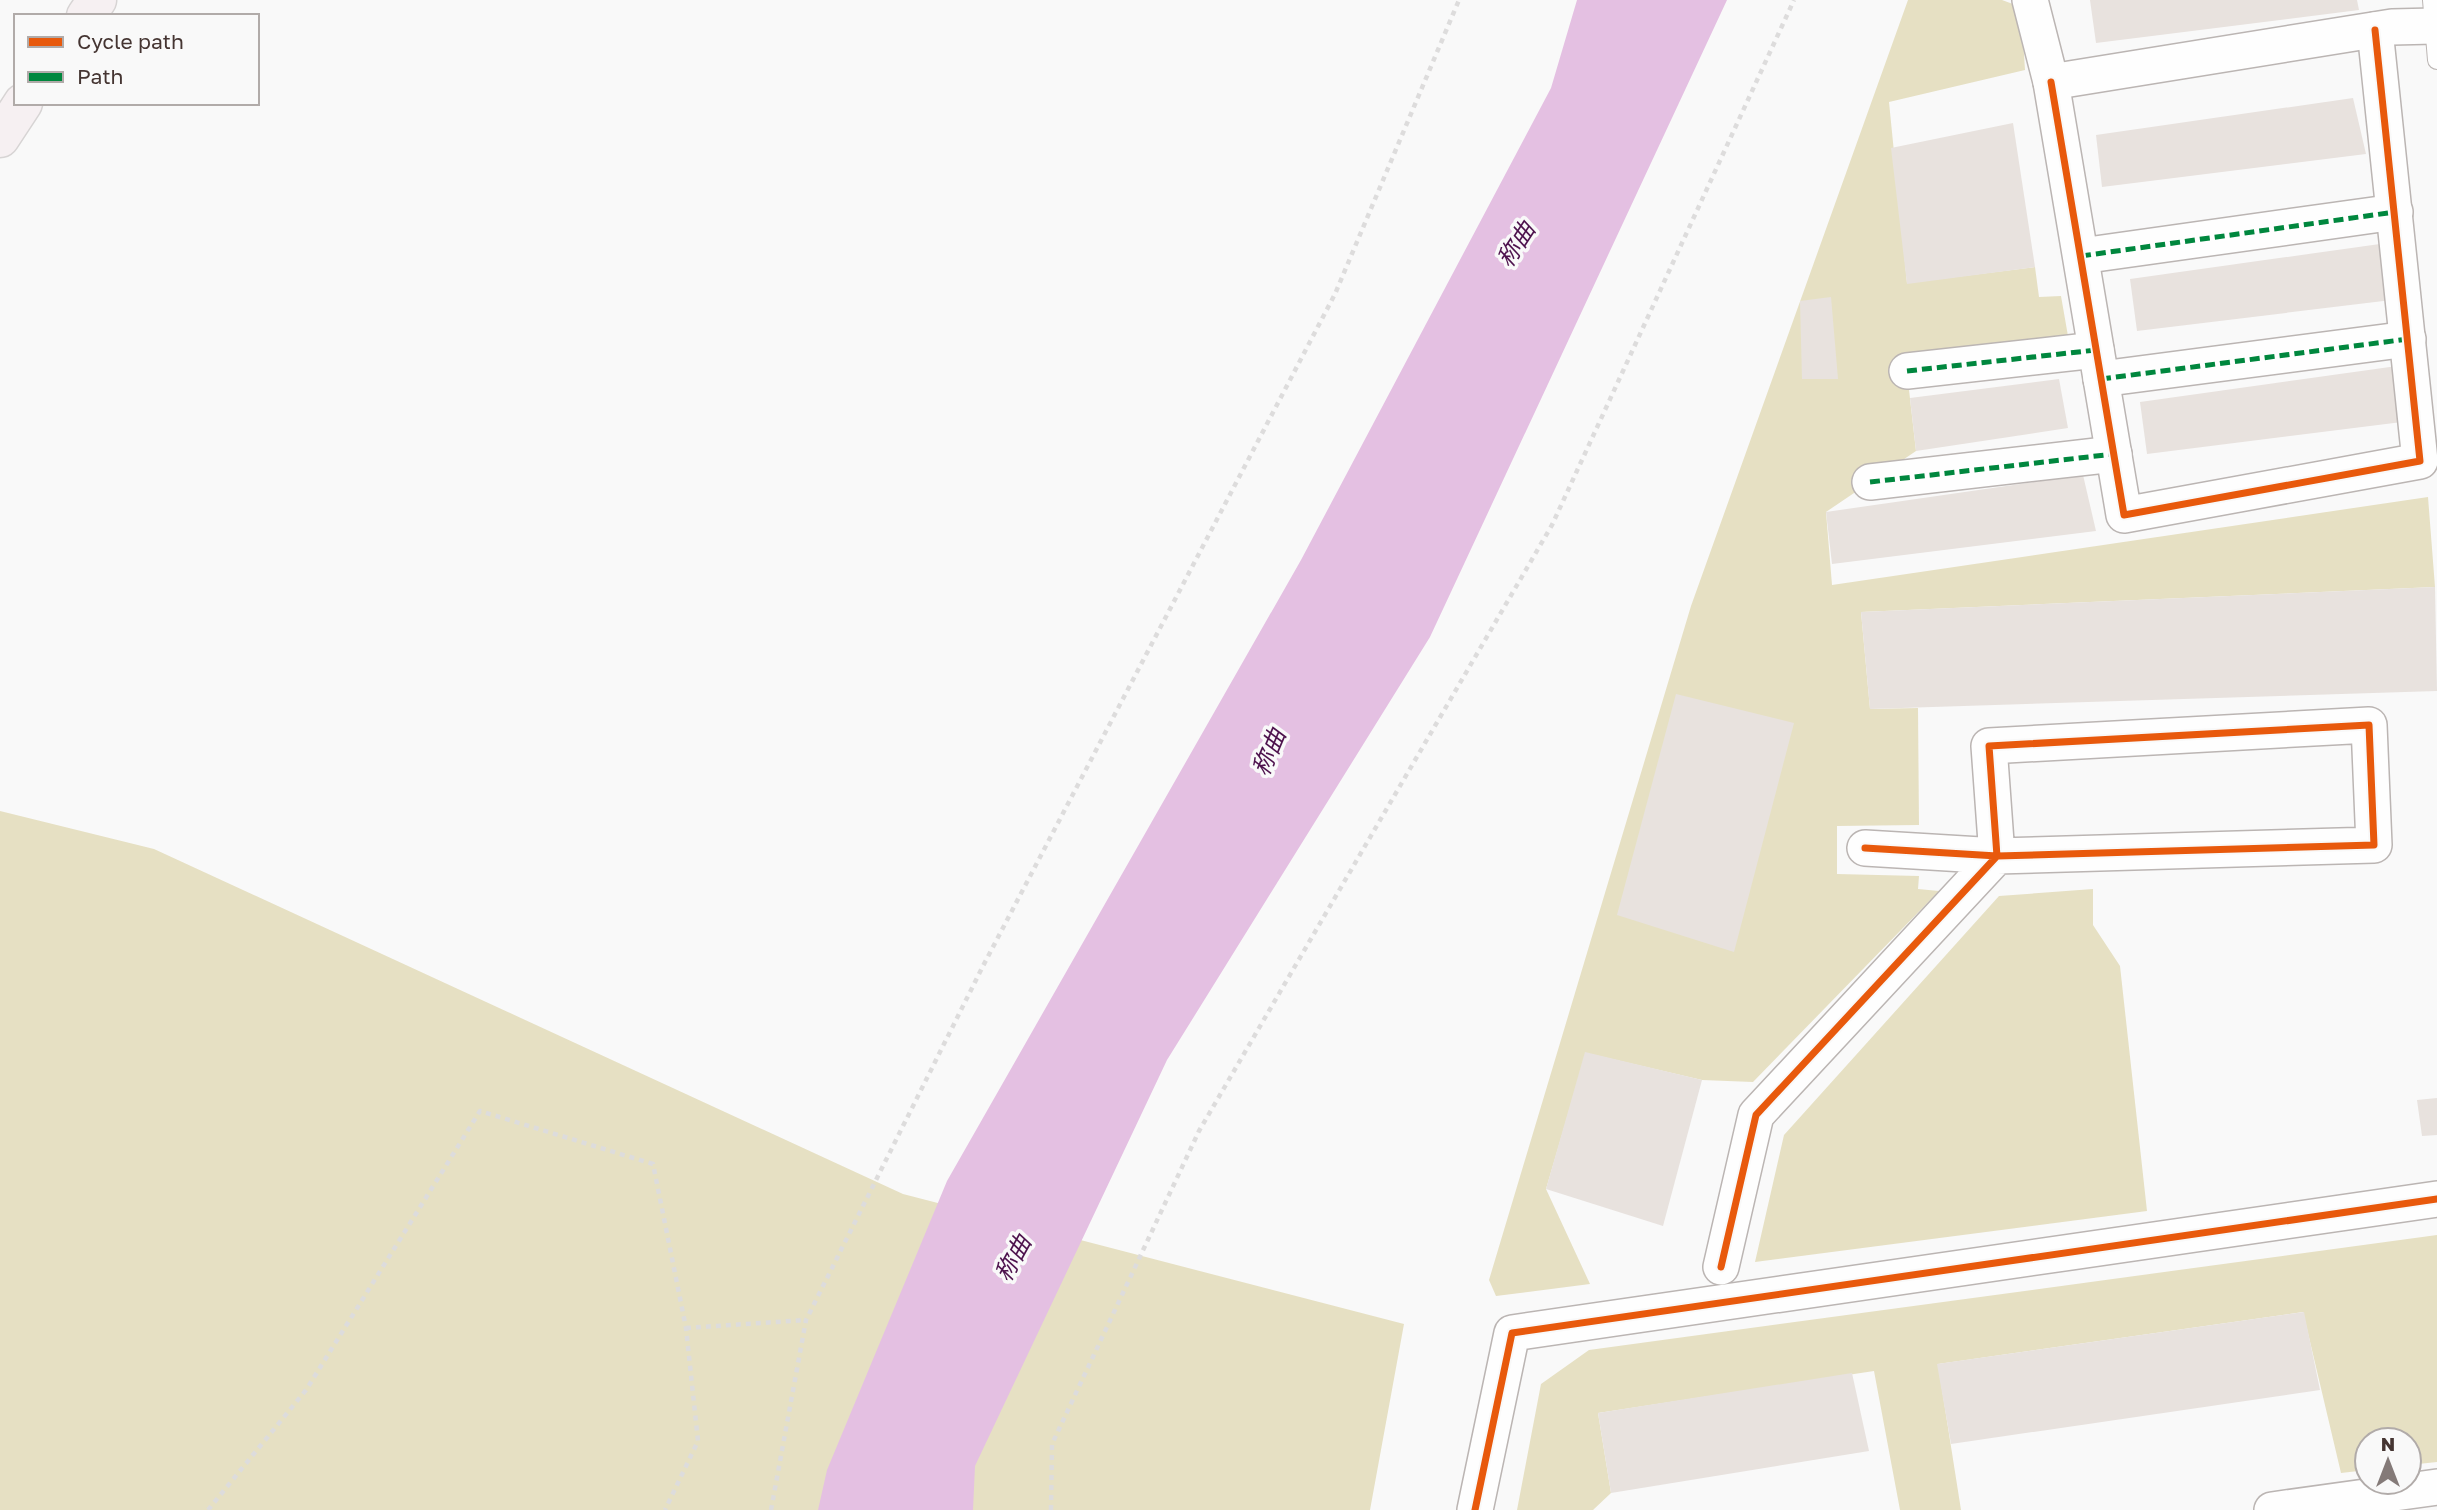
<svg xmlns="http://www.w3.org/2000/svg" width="2437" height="1510" font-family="'Golos Text','Noto Sans SC',sans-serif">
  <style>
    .green { fill: #e6e0c3 }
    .water { fill: #e4c0e2 }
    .building { fill: #e8e2de }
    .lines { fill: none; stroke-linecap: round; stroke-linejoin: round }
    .service-casing { stroke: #bbb5b3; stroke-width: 20 }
    .minor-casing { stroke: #bbb5b3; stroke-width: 38 }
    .primary-casing { stroke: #d7d4d4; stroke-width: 41 }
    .path { stroke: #dddcdc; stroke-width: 4.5; stroke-dasharray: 5 5; stroke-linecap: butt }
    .service { stroke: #fefefe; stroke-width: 18 }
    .minor { stroke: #fefefe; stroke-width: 35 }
    .primary { stroke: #f6f0f2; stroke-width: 38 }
    .quiet { stroke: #00873e; stroke-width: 5; stroke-dasharray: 10 5; stroke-linecap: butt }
    .cycleway-casing { stroke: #f9f9f9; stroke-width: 11 }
    .cycleway { stroke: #e8590c; stroke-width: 7 }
    .labels { text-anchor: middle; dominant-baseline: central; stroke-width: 7; stroke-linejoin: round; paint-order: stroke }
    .water-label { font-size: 24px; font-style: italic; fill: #4d124d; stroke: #f9f9f9 }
  </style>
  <rect width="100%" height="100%" fill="#f9f9f9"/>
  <g class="green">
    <path d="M1908,0H2002L2021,7L2025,70L1889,102L1907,283L2035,267L2039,297L2061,296L2068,336L1905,355L1916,451L1826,512L1832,585L2428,497L2435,587L1861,612L1870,709L1918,708L1919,825L1837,826V874L1919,876L1918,889L1939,891L1753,1082L1702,1080L1586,1053L1546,1189L1590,1284L1496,1296L1489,1280L1691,606Z"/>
    <path d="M0,811L154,849L903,1194L1404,1324L1370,1510H0Z"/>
    <path d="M2093,889V925L2120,966L2147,1211L1755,1262L1784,1135L1999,896Z"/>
    <path d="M2437,1235V1462L2409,1465V1440H2367V1470L2341,1473L2303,1312L1938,1364L1961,1510H1900L1874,1371L1598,1413L1611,1493L1593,1510H1517L1541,1384L1589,1350Z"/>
  </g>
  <path class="water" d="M1577,0H1727L1430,637L1167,1060L975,1466L973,1510H818L827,1470L947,1181L1301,560L1551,88Z"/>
  <g class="building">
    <path d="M2090,0H2357L2359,10L2096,43Z"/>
    <path d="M2353,98L2366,154L2102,187L2096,135Z"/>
    <path d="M2013,123L2035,267L1907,284L1891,148Z"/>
    <path d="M2387,243L2400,299L2137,331L2130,279Z"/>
    <path d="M1831,297L1838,379H1802L1800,301Z"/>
    <path d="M2397,366L2410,421L2147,454L2140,402Z"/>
    <path d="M2059,379L2068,428L1916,451L1910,398Z"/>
    <path d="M2083,475L2096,531L1832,564L1826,512Z"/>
    <path d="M2435,587L2437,691L1870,709L1861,612Z"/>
    <path d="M1676,694L1794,723L1734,952L1617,915Z"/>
    <path d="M1585,1052L1702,1080L1663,1226L1546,1189Z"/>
    <path d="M2437,1098V1135L2422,1136L2417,1100Z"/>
    <path d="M2304,1312L2320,1390L1951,1444L1937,1364Z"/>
    <path d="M1852,1373L1869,1451L1611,1493L1598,1413Z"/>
  </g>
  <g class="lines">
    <defs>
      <path id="service" d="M2432,0L2437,60"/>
      <g id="minor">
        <path d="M2030,0L2051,82L2392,27L2434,26"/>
        <path d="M2051,82L2124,515L2420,461L2375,30"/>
        <path d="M2081,256L2395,212"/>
        <path d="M1907,371L2096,350"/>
        <path d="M2101,379L2408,339"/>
        <path d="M1870,482L2114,454"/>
        <path d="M1721,1267L1756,1115L1997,856L2374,845L2369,725L1989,746L1997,856L1865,848"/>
        <path d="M1475,1510L1512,1333L2437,1199"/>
        <path d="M2272,1510L2437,1487"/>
      </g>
      <g id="primary">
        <path d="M86,16L97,0"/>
        <path d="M0,138L23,103"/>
      </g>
    </defs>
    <use href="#service" class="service-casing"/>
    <use href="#minor" class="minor-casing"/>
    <use href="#primary" class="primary-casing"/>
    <g class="path">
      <path d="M686,1328L806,1320"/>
      <path d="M208,1510L306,1390L480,1111L653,1164L686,1328L698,1441L665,1510"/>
      <path d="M771,1510L806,1320L983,966L1335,294L1459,0"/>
      <path d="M1051,1510L1052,1444L1199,1131L1552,525L1794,0"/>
    </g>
    <use href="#service" class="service"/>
    <use href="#minor" class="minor"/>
    <use href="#primary" class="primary"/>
    <g class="quiet">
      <path d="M2081,256L2395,212"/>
      <path d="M1907,371L2096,350"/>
      <path d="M2101,379L2408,339"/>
      <path d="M1870,482L2114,454"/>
    </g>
    <defs>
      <g id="cycleway">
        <path d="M2051,82L2124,515L2420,461L2375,30"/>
        <path d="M1721,1267L1756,1115L1997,856L2374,845L2369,725L1989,746L1997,856L1865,848"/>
        <path d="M1475,1510L1512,1333L2437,1199"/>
      </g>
    </defs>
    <use href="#cycleway" class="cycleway-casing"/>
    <use href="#cycleway" class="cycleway"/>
  </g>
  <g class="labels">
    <g class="water-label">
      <text transform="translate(1515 244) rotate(-57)">称曲</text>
      <text transform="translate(1268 752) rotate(-67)">称曲</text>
      <text transform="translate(1012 1258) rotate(-61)">称曲</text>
    </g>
  </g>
  <rect x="14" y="14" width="245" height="91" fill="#f9f9f9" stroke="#b1aba9" stroke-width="2"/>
  <rect x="28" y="37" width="35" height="10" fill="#e8590c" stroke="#b1aba9" stroke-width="2"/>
  <text x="77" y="49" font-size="21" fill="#453532">Cycle path</text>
  <rect x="28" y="72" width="35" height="10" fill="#00873e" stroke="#b1aba9" stroke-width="2"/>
  <text x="77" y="84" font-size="21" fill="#453532">Path</text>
  <g transform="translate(2388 1461)"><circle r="33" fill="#f9f9f9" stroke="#b1aba9" stroke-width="2"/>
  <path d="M0-5L12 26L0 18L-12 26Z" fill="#847a78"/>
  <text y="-10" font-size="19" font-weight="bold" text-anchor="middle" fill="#453532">N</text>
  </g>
</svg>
